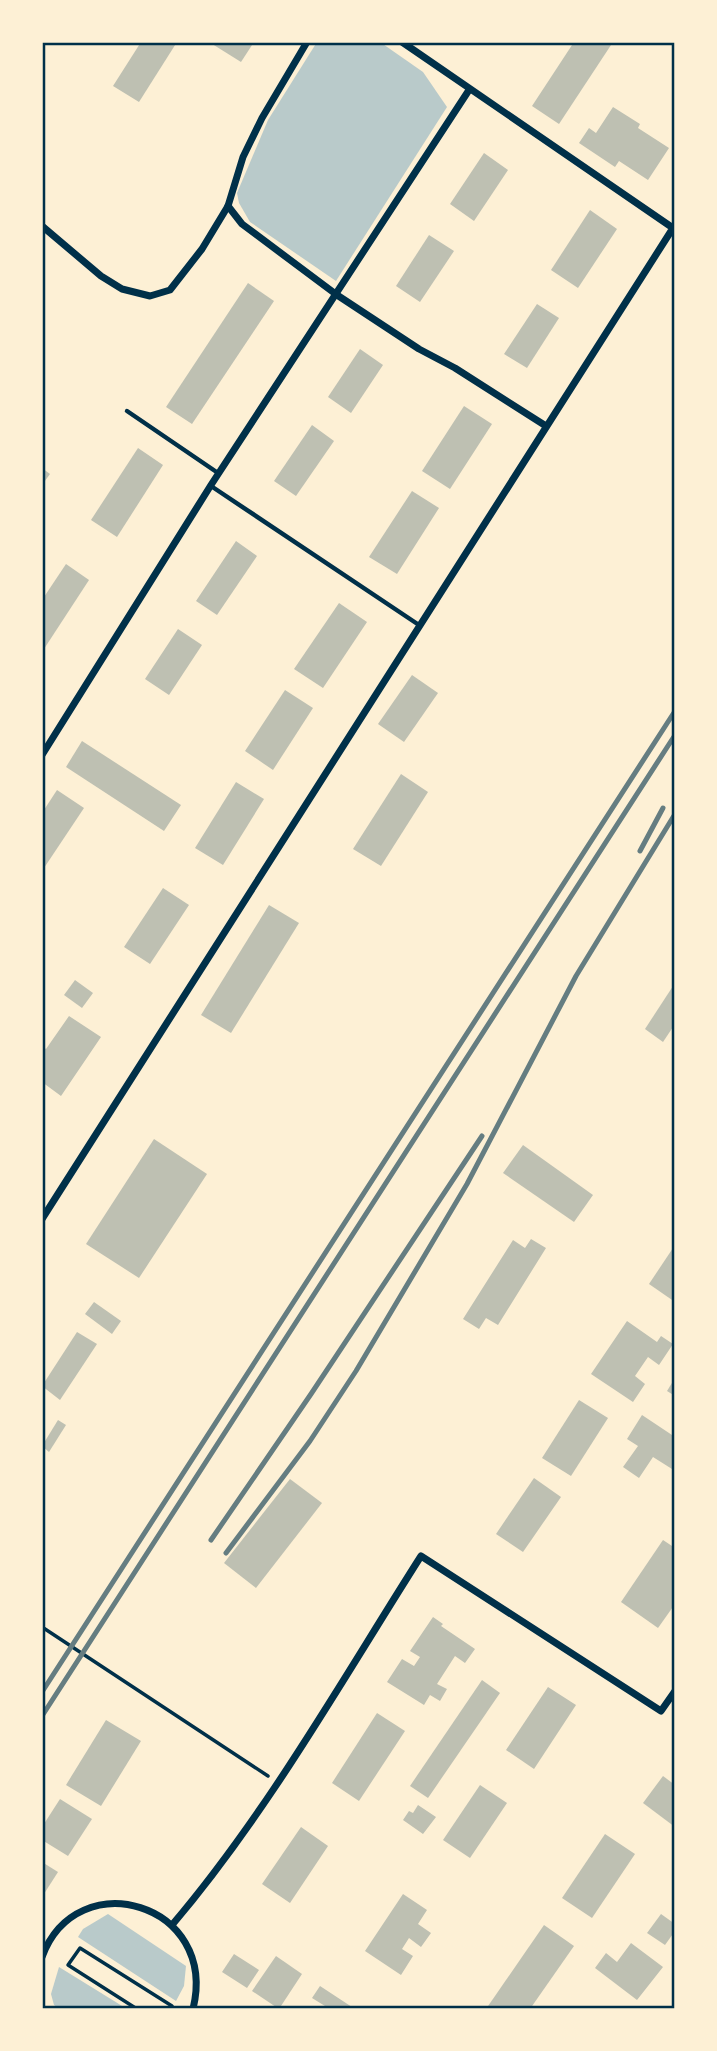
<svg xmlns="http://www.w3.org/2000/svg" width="717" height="2051" font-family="'Exo 2',sans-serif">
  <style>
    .green { fill: #b9caca }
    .building { fill: #bec0b2 }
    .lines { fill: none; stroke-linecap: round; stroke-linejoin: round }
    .path { stroke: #003049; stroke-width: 3.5 }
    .service { stroke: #003049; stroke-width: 4.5 }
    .minor { stroke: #003049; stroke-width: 7 }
    .rail { stroke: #657d81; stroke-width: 5 }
    .neatline { fill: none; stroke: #003049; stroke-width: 2.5 }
  </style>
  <rect width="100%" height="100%" fill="#fdf0d5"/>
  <g class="green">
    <path d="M317,42H380L423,72L447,107L336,281L250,222L239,203L237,193L268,120Z"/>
    <path d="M108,1914L186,1966L184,1986L176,2001L78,1937L83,1929Z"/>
    <path d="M59,1967L127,2009H60L54,2005L51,1994Z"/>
  </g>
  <g class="building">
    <path d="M141,42H177L139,102L113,86Z"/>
    <path d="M209,42H254L241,62Z"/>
    <path d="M574,42H613L559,124L532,106Z"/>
    <path d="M613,107L640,124L638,128L669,148L648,180L619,161L615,167L579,143L589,128L596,133Z"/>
    <path d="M484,153L508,170L474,221L450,204Z"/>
    <path d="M590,210L617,229L578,288L551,270Z"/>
    <path d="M429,235L454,251L420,302L396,286Z"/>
    <path d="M248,283L274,301L192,424L166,407Z"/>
    <path d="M537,304L559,318L527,368L504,354Z"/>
    <path d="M360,349L383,365L351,413L328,397Z"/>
    <path d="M464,406L492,424L450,489L422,471Z"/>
    <path d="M312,425L334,441L296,496L274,481Z"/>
    <path d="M138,448L163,465L117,537L91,520Z"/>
    <path d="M42,468L50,474L42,485Z"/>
    <path d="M412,491L439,508L397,574L369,557Z"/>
    <path d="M236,541L257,556L217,615L196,601Z"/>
    <path d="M66,564L89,580L42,652V600Z"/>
    <path d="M339,603L367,622L323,688L294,669Z"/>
    <path d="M178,629L202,645L169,695L145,679Z"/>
    <path d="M412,675L438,693L404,742L378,724Z"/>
    <path d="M285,690L313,708L273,770L245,751Z"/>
    <path d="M82,741L181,805L164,831L66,767Z"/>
    <path d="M401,774L428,792L381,866L353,849Z"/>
    <path d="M236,782L264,799L223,865L195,848Z"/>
    <path d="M57,790L84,808L42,871V813Z"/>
    <path d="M163,888L189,905L150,964L124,947Z"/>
    <path d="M269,905L299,923L231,1033L201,1015Z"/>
    <path d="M75,980L93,993L82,1008L64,995Z"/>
    <path d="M675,983V1024L663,1042L645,1029Z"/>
    <path d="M69,1016L101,1037L61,1096L42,1082V1046L46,1049Z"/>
    <path d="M154,1139L207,1174L139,1278L86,1244Z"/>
    <path d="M523,1145L593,1195L574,1222L503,1173Z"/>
    <path d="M531,1239L546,1248L498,1325L486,1318L479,1329L463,1319L513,1240L525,1248Z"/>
    <path d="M675,1245V1302L649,1284Z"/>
    <path d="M94,1302L121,1321L112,1334L85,1314Z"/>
    <path d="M627,1321L657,1342L661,1336L673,1344L659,1365L648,1357L635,1376L645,1384L633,1402L591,1374Z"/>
    <path d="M77,1332L97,1344L60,1400L42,1386Z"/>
    <path d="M675,1378V1396L667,1391Z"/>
    <path d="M579,1400L608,1418L571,1476L542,1458Z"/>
    <path d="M642,1415L675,1437V1465L672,1469L653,1457L639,1478L623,1467L638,1446L627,1439Z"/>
    <path d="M58,1420L66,1425L49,1452L42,1446Z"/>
    <path d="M534,1478L561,1497L523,1552L496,1534Z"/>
    <path d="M290,1479L322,1503L256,1588L224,1563Z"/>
    <path d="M663,1540L675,1548V1604L658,1628L621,1602Z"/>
    <path d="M433,1617L443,1624L441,1626L475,1649L465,1663L455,1656L437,1684L447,1689L440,1701L430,1695L424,1705L387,1682L402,1659L414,1666L420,1657L410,1651Z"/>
    <path d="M482,1680L500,1693L428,1798L410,1786Z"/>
    <path d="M548,1687L576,1705L534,1769L506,1750Z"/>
    <path d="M377,1713L405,1731L359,1801L332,1783Z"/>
    <path d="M106,1720L141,1741L101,1806L66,1785Z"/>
    <path d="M663,1776L675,1785V1827L643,1803Z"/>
    <path d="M480,1785L507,1803L470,1858L443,1840Z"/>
    <path d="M60,1799L92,1819L68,1856L42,1840V1827Z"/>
    <path d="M418,1805L436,1817L423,1834L403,1820L409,1811L413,1813Z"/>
    <path d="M301,1827L328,1846L290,1903L262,1884Z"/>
    <path d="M605,1834L635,1854L592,1918L562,1898Z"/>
    <path d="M42,1862L58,1872L42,1897Z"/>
    <path d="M403,1894L427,1910L418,1924L431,1933L421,1947L409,1938L402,1949L413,1956L401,1975L365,1951Z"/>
    <path d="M661,1914L675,1924V1931L665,1945L647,1933Z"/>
    <path d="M544,1925L574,1946L530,2009H486Z"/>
    <path d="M631,1943L663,1967L637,2000L595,1968L606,1953L617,1962Z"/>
    <path d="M234,1954L259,1970L247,1988L222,1972Z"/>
    <path d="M276,1956L302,1974L279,2009L252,1991Z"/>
    <path d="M320,1986L355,2009H323L325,2006L312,1998Z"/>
  </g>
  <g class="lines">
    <g class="path">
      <path d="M42,1627L268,1776"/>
      <path d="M137,2009L68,1965L80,1948L172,2006L170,2009"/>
    </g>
    <g class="service">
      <path d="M127,411L218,473"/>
      <path d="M211,486L419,625"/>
    </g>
    <g class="minor">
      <path d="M228,206L242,224L337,295L419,349L455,368L546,426"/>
      <path d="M42,226L101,276L122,289L150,296L170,290L202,249L228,206L243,157L262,118L307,42"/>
      <path d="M42,755L211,485L469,90"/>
      <path d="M42,1219L673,228L402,42"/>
      <path d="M172,1925C268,1812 342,1680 421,1556L661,1711L675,1691"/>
      <path d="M42,1957C77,1862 219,1903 193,2009"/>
    </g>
    <g class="rail">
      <path d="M640,851L663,808"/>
      <path d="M211,1540L311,1394L482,1136"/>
      <path d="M226,1553L310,1441L356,1371L467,1184L576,976L675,814"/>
      <path d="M42,1692L675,711"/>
      <path d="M42,1716L675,735"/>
    </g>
  </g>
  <rect width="717" height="2051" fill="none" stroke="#fdf0d5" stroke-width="88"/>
  <rect x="44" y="44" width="629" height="1963" class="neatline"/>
</svg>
